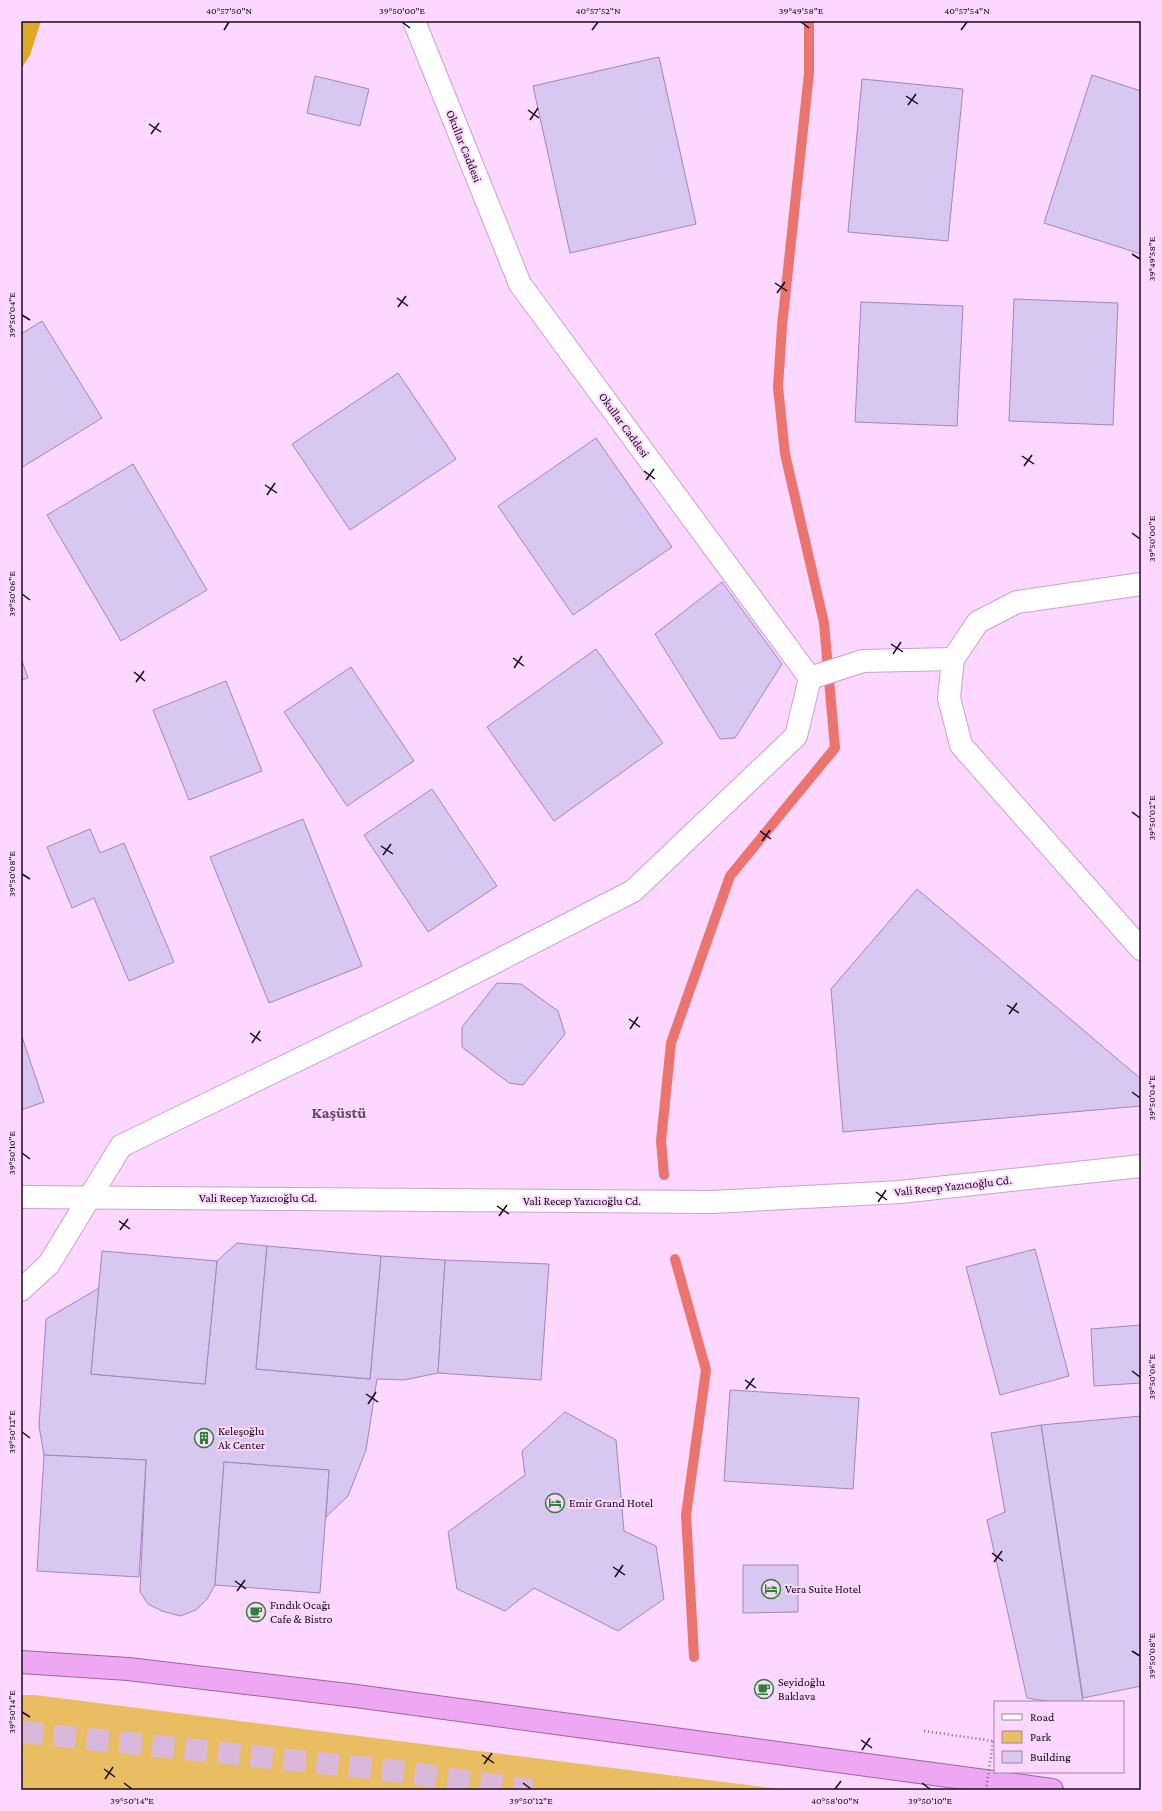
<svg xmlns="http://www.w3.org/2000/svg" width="1162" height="1811" font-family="'Crimson Pro',serif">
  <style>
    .green { fill: #e9be62 }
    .forest { fill: #dea822 }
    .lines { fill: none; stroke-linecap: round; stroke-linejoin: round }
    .stream { stroke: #eb746e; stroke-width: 10 }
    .building { fill: #d8c7f0; stroke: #9f87bd }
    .trunk-tunnel { stroke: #dab8dc; stroke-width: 22; stroke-dasharray: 22 11; stroke-linecap: butt }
    .minor-casing { stroke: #cca0cf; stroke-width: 24 }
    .tertiary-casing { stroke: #cca0cf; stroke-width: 24 }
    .trunk-casing { stroke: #a062a5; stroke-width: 24 }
    .path { stroke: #7f6681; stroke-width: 2.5; stroke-dasharray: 1 3; stroke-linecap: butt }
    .minor { stroke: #fff; stroke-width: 22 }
    .tertiary { stroke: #fff; stroke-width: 22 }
    .trunk { stroke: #eea8f3; stroke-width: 22 }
    .path-bridge { stroke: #7f6681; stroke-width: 2.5; stroke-dasharray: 1 3; stroke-linecap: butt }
    .ticks { fill: none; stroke: #180819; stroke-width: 1.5 }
    .labels { text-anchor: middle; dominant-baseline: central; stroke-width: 4; stroke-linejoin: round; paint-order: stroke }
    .street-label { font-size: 12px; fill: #180819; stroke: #fcd7ff }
    .poi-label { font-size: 12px; fill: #180819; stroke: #fcd7ff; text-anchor: start }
    .district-label { font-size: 16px; font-weight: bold; fill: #69426c; stroke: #fcd7ff }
    .neatline { fill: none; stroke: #180819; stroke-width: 1.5 }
    .ticks-label { font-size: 10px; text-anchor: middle; fill: #180819 }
  </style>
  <rect width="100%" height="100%" fill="#fcd7ff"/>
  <path class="green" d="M21,1695H35L787,1790H21Z"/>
  <path class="forest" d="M21,21H41L30,55L21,69Z"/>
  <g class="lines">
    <g class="stream">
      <path d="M664,1175L661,1141L671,1043L730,876L835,748L824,623L785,454L778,387L782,326L809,73V21"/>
      <path d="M675,1259L706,1370L686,1515L694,1657"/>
    </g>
  </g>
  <g class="building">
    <path d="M659,57L696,224L570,253L533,86Z"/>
    <path d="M1092,75L1141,91V254L1044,223Z"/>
    <path d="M315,76L369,89L360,126L307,113Z"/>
    <path d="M862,79L963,89L948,241L848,232Z"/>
    <path d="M1014,299L1118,303L1113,425L1009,421Z"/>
    <path d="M861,302L963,306L957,426L855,422Z"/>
    <path d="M42,321L102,418L21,468V334Z"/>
    <path d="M398,373L456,459L350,530L292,444Z"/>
    <path d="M596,438L672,547L573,615L498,506Z"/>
    <path d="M133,464L207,590L121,641L47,515Z"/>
    <path d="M722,582L782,664L735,738L720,739L655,634Z"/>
    <path d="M596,649L663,743L554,821L487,727Z"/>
    <path d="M21,658L28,678L21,680Z"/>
    <path d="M351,667L414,761L347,806L284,712Z"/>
    <path d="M226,681L262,771L189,800L153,710Z"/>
    <path d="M432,789L497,886L428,932L364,835Z"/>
    <path d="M303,819L362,966L269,1003L210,857Z"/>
    <path d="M90,829L100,853L124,843L174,962L129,981L94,898L72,908L47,847Z"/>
    <path d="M917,889L1141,1079V1106L843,1132L831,989Z"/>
    <path d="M497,983L521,984L558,1011L565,1034L523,1085L509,1083L462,1047V1027Z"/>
    <path d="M21,1034L44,1102L21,1110Z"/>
    <path d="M237,1243L267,1246L256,1369L370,1379L381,1256L445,1260L438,1373L404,1380L377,1379L366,1450L348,1496L326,1517L329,1470L224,1462L215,1585L207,1599L196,1610L180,1616L162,1611L148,1604L140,1592L146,1460L44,1455L39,1426L46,1319L99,1288L91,1374L205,1384L217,1261Z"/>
    <path d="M267,1246L381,1256L370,1379L256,1369Z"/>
    <path d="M1035,1249L1069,1376L1000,1395L966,1267Z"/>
    <path d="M102,1251L217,1261L205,1384L91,1374Z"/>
    <path d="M445,1260L549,1264L541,1380L438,1373Z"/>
    <path d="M1141,1325V1383L1094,1386L1091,1329Z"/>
    <path d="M730,1390L859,1398L853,1489L724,1481Z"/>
    <path d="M565,1412L616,1440L624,1531L656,1546L664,1599L618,1631L534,1588L505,1611L457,1589L448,1532L525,1475L522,1451Z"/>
    <path d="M1141,1416V1686L1083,1698L1041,1425Z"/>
    <path d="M1041,1425L1083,1702H1051L1027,1698L987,1520L1005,1512L991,1433Z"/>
    <path d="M44,1455L146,1460L139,1577L37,1571Z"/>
    <path d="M224,1462L329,1470L320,1593L215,1585Z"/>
    <path d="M743,1565H798V1612L743,1613Z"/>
  </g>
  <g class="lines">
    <path class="trunk-tunnel" d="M21,1732L388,1770L532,1790"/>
    <defs>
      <g id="minor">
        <path d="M414,21L520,284L810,678"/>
        <path d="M810,678L863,661L953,659"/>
        <path d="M21,1197L712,1202L900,1192L1141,1166"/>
        <path d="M21,1290L49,1264L121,1146L429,996L633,891L796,736L810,678"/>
      </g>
      <path id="tertiary" d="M1141,584L1017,602L978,622L953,659L949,698L961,745L1141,949"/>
      <path id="trunk" d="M21,1662L128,1669L356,1696L1052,1790"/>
    </defs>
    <use href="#minor" class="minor-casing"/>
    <use href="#tertiary" class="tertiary-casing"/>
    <use href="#trunk" class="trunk-casing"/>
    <path class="path" d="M924,1731L993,1741"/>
    <use href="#minor" class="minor"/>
    <use href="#tertiary" class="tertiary"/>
    <use href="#trunk" class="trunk"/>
    <path class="path-bridge" d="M986,1790L993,1741"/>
  </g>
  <path class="ticks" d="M402,22L410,28M801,22L809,28M224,30L229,22M592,30L598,22M961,30L967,22M906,96L918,104M908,105L916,94M528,110L539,118M530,120L538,108M149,124L161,132M151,134L159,123M1132,254L1140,259M775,283L787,291M777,293L785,282M397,298L408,306M398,307L406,296M22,315L30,320M1022,456L1034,464M1024,466L1032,455M644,471L655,479M646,480L654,469M265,485L277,493M267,495L275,483M1132,533L1140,539M22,594L30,600M891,644L903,652M893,654L901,642M513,658L524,666M514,668L522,656M134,672L145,681M136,682L144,671M1132,812L1140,818M760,831L771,839M762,841L770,830M381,846L393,854M383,855L391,844M22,874L30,879M1007,1005L1019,1013M1009,1014L1017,1003M629,1019L640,1027M630,1029L638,1017M250,1033L261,1041M252,1043L260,1031M1132,1092L1140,1098M22,1153L30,1159M876,1192L887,1200M878,1202L886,1190M497,1206L509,1214M499,1216L507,1205M119,1221L130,1229M120,1230L128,1219M1132,1371L1140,1377M745,1380L756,1388M746,1389L754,1378M366,1394L378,1402M368,1404L376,1392M22,1432L30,1438M992,1553L1003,1561M994,1562L1002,1551M613,1567L625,1575M615,1577L623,1565M235,1581L246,1589M237,1591L245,1580M1132,1651L1140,1656M22,1712L30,1717M861,1740L872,1748M862,1750L870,1738M482,1755L494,1763M484,1764L492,1753M104,1769L115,1777M105,1779L113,1767M124,1783L132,1789M523,1783L531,1789M922,1783L930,1789M835,1789L841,1781"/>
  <defs>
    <symbol id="building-ring" viewBox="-11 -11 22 22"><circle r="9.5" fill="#fcd7ff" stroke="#2b8230" stroke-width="1.5"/><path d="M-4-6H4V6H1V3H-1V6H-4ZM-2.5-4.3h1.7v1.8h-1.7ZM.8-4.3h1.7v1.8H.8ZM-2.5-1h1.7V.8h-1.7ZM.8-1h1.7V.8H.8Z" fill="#2b8230"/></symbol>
    <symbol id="hotel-ring" viewBox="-11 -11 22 22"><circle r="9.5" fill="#fcd7ff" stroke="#2b8230" stroke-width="1.5"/><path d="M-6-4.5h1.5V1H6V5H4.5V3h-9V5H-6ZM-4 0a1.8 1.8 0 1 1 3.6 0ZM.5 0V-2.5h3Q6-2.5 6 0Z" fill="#2b8230"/></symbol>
    <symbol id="cafe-ring" viewBox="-11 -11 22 22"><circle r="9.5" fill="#fcd7ff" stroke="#2b8230" stroke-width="1.5"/><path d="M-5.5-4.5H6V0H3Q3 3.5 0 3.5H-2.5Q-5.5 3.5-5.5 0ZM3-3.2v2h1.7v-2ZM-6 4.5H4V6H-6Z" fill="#2b8230"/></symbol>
  </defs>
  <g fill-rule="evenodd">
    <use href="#building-ring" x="193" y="1427" width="22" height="22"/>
    <use href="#hotel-ring" x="544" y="1492" width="22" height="22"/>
    <use href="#hotel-ring" x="760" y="1578" width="22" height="22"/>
    <use href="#cafe-ring" x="245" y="1601" width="22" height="22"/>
    <use href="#cafe-ring" x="753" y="1678" width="22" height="22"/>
  </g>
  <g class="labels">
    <g class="street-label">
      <text transform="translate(464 146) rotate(68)">Okullar Caddesi</text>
      <text transform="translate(624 425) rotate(54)">Okullar Caddesi</text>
      <text transform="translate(953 1186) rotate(-6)">Vali Recep Yazıcıoğlu Cd.</text>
      <text x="258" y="1198">Vali Recep Yazıcıoğlu Cd.</text>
      <text x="582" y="1201">Vali Recep Yazıcıoğlu Cd.</text>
    </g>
    <g class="poi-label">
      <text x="218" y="1431">Keleşoğlu<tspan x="218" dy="14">Ak Center</tspan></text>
      <text x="569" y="1503">Emir Grand Hotel</text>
      <text x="785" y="1589">Vera Suite Hotel</text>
      <text x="270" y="1605">Fındık Ocağı<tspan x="270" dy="14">Cafe &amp; Bistro</tspan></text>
      <text x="778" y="1682">Seyidoğlu<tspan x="778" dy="14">Baklava</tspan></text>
    </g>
    <g class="district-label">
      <text x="339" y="1112">Kaşüstü</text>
    </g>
  </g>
  <rect width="1162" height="1811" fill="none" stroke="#fcd7ff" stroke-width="44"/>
  <rect x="994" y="1701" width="130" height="72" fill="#fcd7ff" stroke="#a184a3"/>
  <rect x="1002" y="1714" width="20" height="6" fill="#ffffff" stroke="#a184a3"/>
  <text x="1030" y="1721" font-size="12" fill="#180819">Road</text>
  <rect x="1002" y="1731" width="20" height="12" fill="#e9be62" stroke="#a184a3"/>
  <text x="1030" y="1741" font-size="12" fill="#180819">Park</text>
  <rect x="1002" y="1751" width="20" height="12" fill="#d8c7f0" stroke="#a184a3"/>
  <text x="1030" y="1761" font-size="12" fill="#180819">Building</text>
  <rect x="22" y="22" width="1118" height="1767" class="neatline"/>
  <g class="ticks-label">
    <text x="229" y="14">40°57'50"N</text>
    <text x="402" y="14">39°50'00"E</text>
    <text x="598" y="14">40°57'52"N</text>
    <text x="801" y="14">39°49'58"E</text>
    <text x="967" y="14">40°57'54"N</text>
    <text transform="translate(1151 259) rotate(-90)" y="4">39°49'58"E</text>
    <text transform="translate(11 315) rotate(-90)" y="4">39°50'04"E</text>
    <text transform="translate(1151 539) rotate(-90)" y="4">39°50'00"E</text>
    <text transform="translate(11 594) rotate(-90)" y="4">39°50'06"E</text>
    <text transform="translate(1151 818) rotate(-90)" y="4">39°50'02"E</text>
    <text transform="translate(11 874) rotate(-90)" y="4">39°50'08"E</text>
    <text transform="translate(1151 1098) rotate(-90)" y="4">39°50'04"E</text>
    <text transform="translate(11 1153) rotate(-90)" y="4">39°50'10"E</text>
    <text transform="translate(1151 1377) rotate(-90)" y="4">39°50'06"E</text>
    <text transform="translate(11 1432) rotate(-90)" y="4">39°50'12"E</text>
    <text transform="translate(1151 1656) rotate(-90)" y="4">39°50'08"E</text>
    <text transform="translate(11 1712) rotate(-90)" y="4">39°50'14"E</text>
    <text x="132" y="1804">39°50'14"E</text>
    <text x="531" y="1804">39°50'12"E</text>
    <text x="835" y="1804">40°58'00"N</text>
    <text x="930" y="1804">39°50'10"E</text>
  </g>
</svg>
